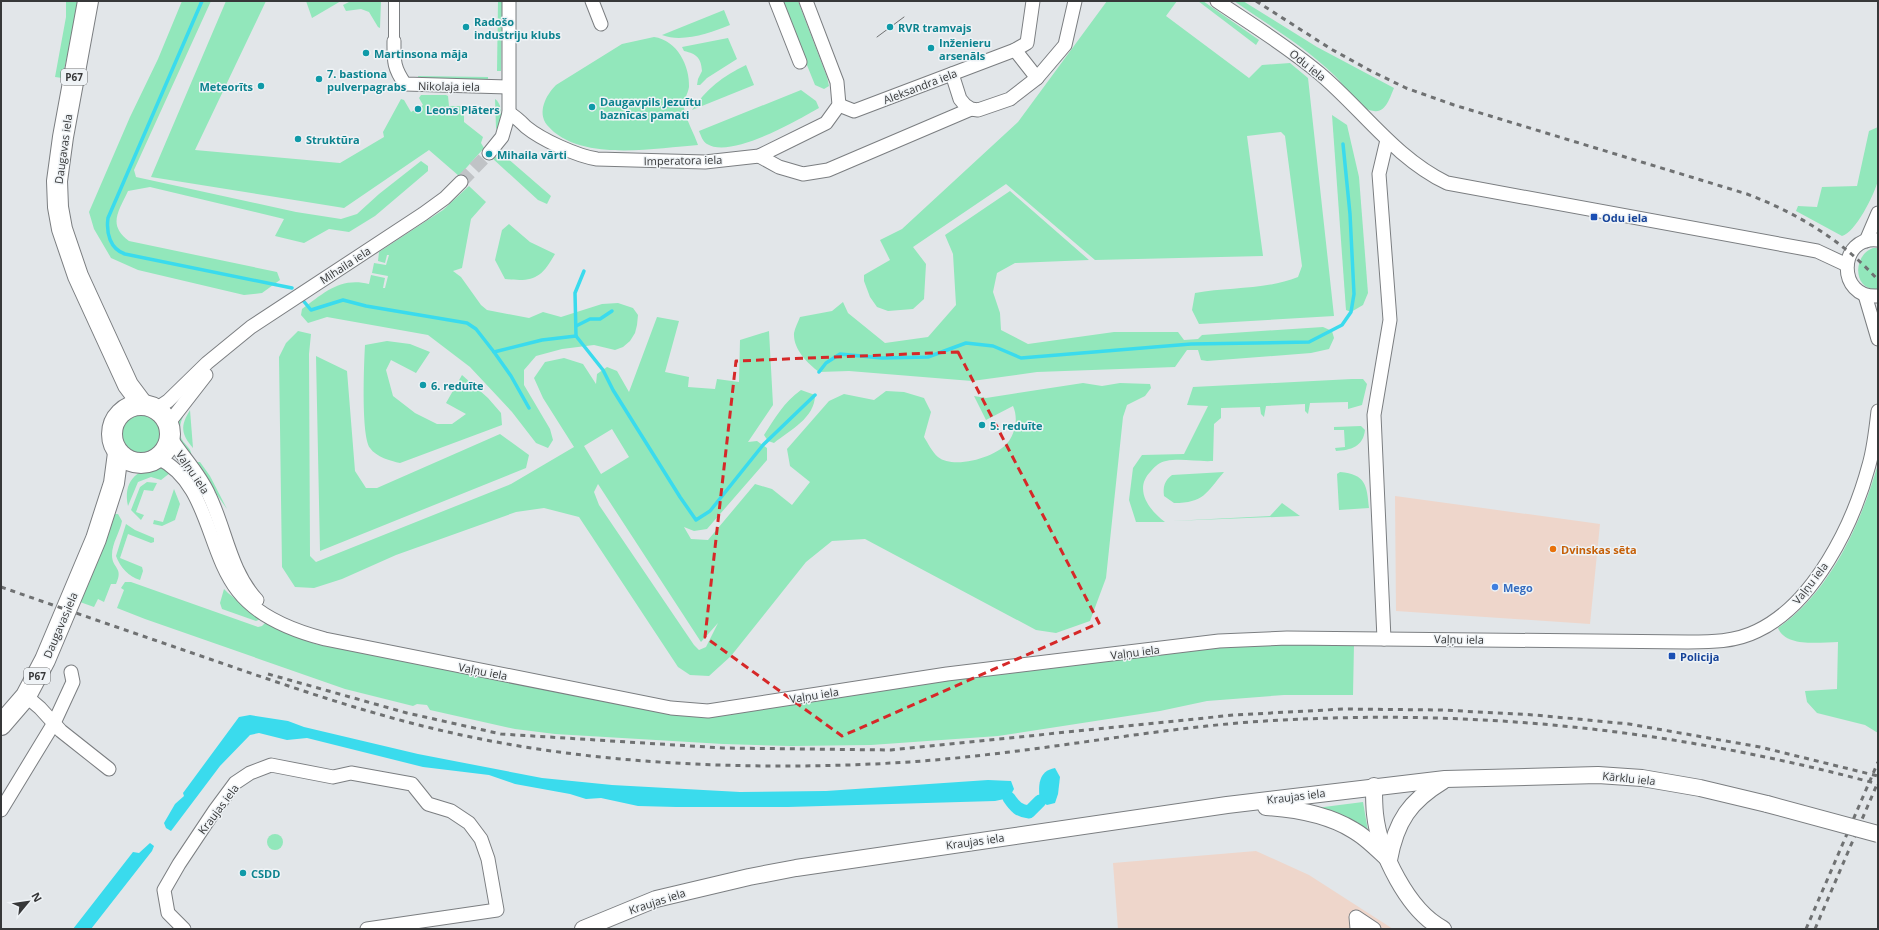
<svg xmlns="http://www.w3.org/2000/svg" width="1879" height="930" font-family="'Open Sans',sans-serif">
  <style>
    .commercial { fill: #eed6cb }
    .green { fill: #92e7bb; fill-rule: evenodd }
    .water { fill: #3adbed }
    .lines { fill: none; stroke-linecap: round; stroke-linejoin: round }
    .stream { stroke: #3adbed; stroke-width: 3.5 }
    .canal { stroke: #3adbed; stroke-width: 13 }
    .minor-tunnel { stroke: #c0c3c6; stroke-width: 13; stroke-dasharray: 13 6; stroke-linecap: butt }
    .pedestrian-casing { stroke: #7b7e81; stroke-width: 12 }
    .minor-casing { stroke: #7b7e81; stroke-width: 15 }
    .tertiary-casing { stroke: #7b7e81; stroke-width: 18 }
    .primary-casing { stroke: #7b7e81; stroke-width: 22 }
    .pedestrian { stroke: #fff; stroke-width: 10 }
    .minor { stroke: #fff; stroke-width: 13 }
    .tertiary { stroke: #fff; stroke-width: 16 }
    .primary { stroke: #fff; stroke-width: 20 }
    .tram { stroke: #6f7172; stroke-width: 1 }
    .rail { stroke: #6f7172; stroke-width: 3; stroke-dasharray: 5 5; stroke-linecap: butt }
    .tertiary-bridge-casing { stroke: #7b7e81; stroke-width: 18; stroke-linecap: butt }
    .tertiary-bridge { stroke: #fff; stroke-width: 16 }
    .marked { fill: none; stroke: #d62828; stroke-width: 3; stroke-dasharray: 8 5; stroke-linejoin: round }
    .culture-dot { fill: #0f9aa8; stroke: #eff3f6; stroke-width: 1.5 }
    .transit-dot { fill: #1a4fb4; stroke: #eff3f6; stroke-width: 1.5 }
    .food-dot { fill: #e8710a; stroke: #eff3f6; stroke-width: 1.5 }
    .shop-dot { fill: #3f7fe0; stroke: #eff3f6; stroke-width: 1.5 }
    .labels { text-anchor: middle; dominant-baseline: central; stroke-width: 3; stroke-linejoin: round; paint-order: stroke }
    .shield { fill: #eff3f6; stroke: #6e7072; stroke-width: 1 }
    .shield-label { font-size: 10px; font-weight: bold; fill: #373839 }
    .culture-label { font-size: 11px; font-weight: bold; fill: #0d838f; stroke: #eff3f6; text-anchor: start }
    .street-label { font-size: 11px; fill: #373839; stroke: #eff3f6 }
    .transit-label { font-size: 11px; font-weight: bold; fill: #164399; stroke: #eff3f6; text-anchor: start }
    .food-label { font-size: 11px; font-weight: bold; fill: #c56008; stroke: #eff3f6; text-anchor: start }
    .shop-label { font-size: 11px; font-weight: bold; fill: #366cbe; stroke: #eff3f6; text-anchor: start }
  </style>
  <rect width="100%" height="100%" fill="#e2e6e9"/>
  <g class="commercial">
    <path d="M1395,496L1600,524L1590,624L1396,611Z"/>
    <path d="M1256,851L1309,875L1393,929H1118L1113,863Z"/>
  </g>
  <g class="green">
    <path d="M66,1H80L62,78L55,77L66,17Z"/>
    <path d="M182,1H211L134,170L136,177L296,212L341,219L357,214L379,194L421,161L428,166V171L375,216L349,232L329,229L304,243L275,236L284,219L150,187L128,191C119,211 107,225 129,241L277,272L280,280L262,293L244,295L138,270L111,258L94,229L89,212L130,117L158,59Z"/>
    <path d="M226,1H266L195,150L340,163L384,137L383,132L401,99L404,100L411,112L423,105L419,98L421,95H446L448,96L449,106H464V122L483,137L481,143L484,148L459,176L429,150L344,208L151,177Z"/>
    <path d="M306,1H341L312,18Z"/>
    <path d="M351,1H381L380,28L378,27L369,12L361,9L346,11L343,5Z"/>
    <path d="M498,1H502L501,71H497Z"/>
    <path d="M781,1H798L827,77L829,86L824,89L815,85Z"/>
    <path d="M1107,1H1177L1166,16L1249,78L1262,65L1290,63L1308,78L1334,316L1199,324L1192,310L1195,293C1229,287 1266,290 1298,277L1302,266L1285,136L1281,132L1247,136L1263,256L1095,260L1006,184L913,247L926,264L924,299L913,309L888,311L877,307L870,297L864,281V275L890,260L880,240L902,229L1018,122Z"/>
    <path d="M1198,1H1203L1259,40L1256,45Z"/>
    <path d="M1234,1H1243L1317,47L1394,88C1390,97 1386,113 1374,111C1357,110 1346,86 1334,75C1304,46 1268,25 1234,1Z"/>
    <path d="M724,10L730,25C710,33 682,43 662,35Z"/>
    <path d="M654,37C677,40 690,66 689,87C688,94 682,102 684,108C686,120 694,133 698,145C655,148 579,163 547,125C537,112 546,95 556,85L622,44Z"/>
    <path d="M728,38L737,59L707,78L700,85H697L698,79L702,71C701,58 697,54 684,51L682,47Z"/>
    <path d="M746,65L754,85L692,110C706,89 723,76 746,65Z"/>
    <path d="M418,76L488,77V80H419Z"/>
    <path d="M801,90L816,101L819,108C796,121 731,159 707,144C703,142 701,136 699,131Z"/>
    <path d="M495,99C504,105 501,122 498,131L496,128Z"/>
    <path d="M1332,115L1347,125L1359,177L1368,293L1363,305L1351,312L1346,310Z"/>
    <path d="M1878,127C1878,143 1879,165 1878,180C1875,194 1855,233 1842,236L1796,211L1798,206L1817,207L1822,187L1857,186L1869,131Z"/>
    <path d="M493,156L501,159L506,157L551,196L547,204L538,200L492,158Z"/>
    <path d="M469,186L486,202L471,219L462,268L453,271L461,277L481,305L487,310L529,318L543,312L561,317L602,304L618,303L633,308L638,315L637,325L635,333L630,341L623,347L615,350L594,345L562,349L536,356L524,370V385L550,429L553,440L548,448L536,443L512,412L470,367L428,335L327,317L308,323L301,315L302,309C324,293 340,277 369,284L371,275L385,278L383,288H385L388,276L372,273L374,263L386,265L389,255H387L385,263L378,261L379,252L443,210Z"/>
    <path d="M1010,191L1089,260L1015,263L997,273L993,292L1000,313L1001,330L1028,344L1114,332H1178L1184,340L1198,339L1202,335L1323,327L1332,331L1334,338L1329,349L1311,353L1207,361L1201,360L1198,350H1187L1175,367L1037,372L972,381L849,371L819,372C807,363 793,349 794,333C795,328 798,322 800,317L832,311L843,302L848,313L885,343L928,337L956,305L953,254L945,235Z"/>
    <path d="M509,224L530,242L555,254C541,279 533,282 505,279L495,260L502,230Z"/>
    <path d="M1873,248H1878V289C1853,292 1852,255 1873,248Z"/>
    <path d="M657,317L679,321L665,372L689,377L688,387L715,389L717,379L739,382L740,340L769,331L773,405L748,442L757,441L767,448V460L707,529L694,531L684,527L691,539L708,540L755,484L772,489L792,505L810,482L790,466L787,449L829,401L844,394L874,400L886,391L904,392L924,398L931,412L924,437C928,443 932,452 938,457C954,470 998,457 1009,441C1016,431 1018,417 1013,406L986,420L974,396L986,398L1083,383L1102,386L1120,383L1150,384L1151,388L1145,396L1127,405L1123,417L1106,578L1090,621L1056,633L1036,630L865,539L832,541L806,562L731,656L709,676L690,675L678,667L579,517L544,508L516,512L396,555L342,579L314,588L295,587L282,567L279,357L286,343L298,331L311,334L309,354L310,556L316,562L511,484L574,447L543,398L534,378L545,362L564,358L583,364L596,384L597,374L607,367L617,371L629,392ZM612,429L629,457L601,474L584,446ZM598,484L701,642L718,623L706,647L699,650L694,645L599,505L594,492Z"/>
    <path d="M387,341L410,344L430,352L416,373L391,360L386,370L393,396L415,413L437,424H452L466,414L446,403L462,375L488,398L501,413L502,425L400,463C391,461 376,457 370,448C361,436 364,363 365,345Z"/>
    <path d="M316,356L347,371L355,471L366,488H377L500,434L529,455L526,468L320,551Z"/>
    <path d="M1352,379H1363L1367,384L1362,405L1348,409V402L1310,403L1308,414L1305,411V404L1266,406L1264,417L1261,414L1260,407L1221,408V418L1214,424L1213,461C1198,462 1181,458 1166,461C1160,462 1155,466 1151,471C1133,489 1149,510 1165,522H1136L1129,500L1133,468L1142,455L1184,454L1208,406L1187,405L1193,387Z"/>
    <path d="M801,390L815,395C815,418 790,430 774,443L768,441L764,435C775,418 784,402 801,390Z"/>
    <path d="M186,410C168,445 195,443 191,457C177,438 168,430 186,410Z"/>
    <path d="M190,410L193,448C181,434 180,426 190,410Z"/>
    <circle cx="141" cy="434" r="21"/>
    <path d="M1361,426L1365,430C1363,447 1351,450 1336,451L1335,448L1345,447L1344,430H1334V427Z"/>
    <path d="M196,462H200L210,476L227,509L208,482Z"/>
    <path d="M1878,464V733L1865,725L1817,713L1807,702L1805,691L1837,689L1838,642C1821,642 1786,648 1778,628C1831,591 1861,523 1878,464Z"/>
    <path d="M158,467L167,469L170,473L161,480L151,477L138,482L128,506C123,482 135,470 158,467Z"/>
    <path d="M1224,472C1206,493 1204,503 1174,503L1164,496C1163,487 1164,481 1172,475Z"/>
    <path d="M1340,472C1366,474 1367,486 1369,508L1339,510L1337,474Z"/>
    <path d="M147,482L157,483L153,491L144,490L136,512L144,515L141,520L131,510L140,487Z"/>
    <path d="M174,489L180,504L175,520L162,526L153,524L154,520L163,522Z"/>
    <path d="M1282,503L1300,516L1172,521L1270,516Z"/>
    <path d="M115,514H118L122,521C120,532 112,543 112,555C112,569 124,567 116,584H111L104,602L98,599L94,607L80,602L103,547L104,546L101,544Z"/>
    <path d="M126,524L135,530L154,538V542L151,543L128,534L120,558L142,567L143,571L140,580C129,577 120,567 116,556Z"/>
    <path d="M125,582H131L258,627L262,626L266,622L315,644L671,714L1218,648L1297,643L1354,644L1353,695H1284L1207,701L1160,711L998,736L871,745L791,746L723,744L555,734L515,729L430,710L427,705L417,704L413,706L345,689L145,619L117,608L124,590L121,588Z"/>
    <path d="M224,589L228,593L261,619L256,621L222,609L220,603Z"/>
    <path d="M1363,802L1368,831L1316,808Z"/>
    <circle cx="275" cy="842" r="8"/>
  </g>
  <g class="water">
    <path d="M250,715L288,721L304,727L418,754L542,778L612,785L740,792L826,791L988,780L1011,781L1014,789L1009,798L995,801L788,807H676L638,806L601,798L586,799L570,794L515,784L489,775L423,767L307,738L287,740L259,733L250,735L220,766L171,831L166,828L164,823L175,804L184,796L183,793L239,717Z"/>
    <path d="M1055,768L1060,777L1058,794L1055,803L1047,805L1040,801C1038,786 1038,771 1055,768Z"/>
    <path d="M150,843L154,846L152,851L91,929H73L133,852L139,853Z"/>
  </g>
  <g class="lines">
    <g class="stream">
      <path d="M202,1L108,218C106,233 110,249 125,254L292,288"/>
      <path d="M301,298L311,310L343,300L366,306L467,323L476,329L494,352L542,340L576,336L603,370L613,390L680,497L696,520L710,511L763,445L815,395"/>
      <path d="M576,326L590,319H600L612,311"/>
      <path d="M576,336L575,293L584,271"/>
      <path d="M494,352L511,376L529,408"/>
      <path d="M819,372L826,363L840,354L882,358L928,357L966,343L993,346L1021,358L1191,344L1309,342L1342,325L1351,312L1354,294L1350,214L1343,144"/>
    </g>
    <path class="canal" d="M1009,798C1015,807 1019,811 1029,812L1040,801"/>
    <path class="minor-tunnel" d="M461,182L489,153"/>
    <defs>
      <path id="pedestrian" d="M394,41V1"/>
      <g id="minor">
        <path d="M592,1L601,24"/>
        <path d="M776,1L800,62"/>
        <path d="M1217,1C1251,24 1287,46 1319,73C1362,109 1395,158 1447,183L1817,251L1847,265"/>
        <path d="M394,41C394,60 393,67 405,84L508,87"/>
        <path d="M1015,50L1037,78"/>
        <path d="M952,74L960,99L965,105L971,109L978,110L1010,99L1037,78L1065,45L1075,1"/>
        <path d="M839,105L854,111L1015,50L1027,43L1033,1"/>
        <path d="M509,113C516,117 520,121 526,127C542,140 577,156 597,159L705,162L759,156L826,123L839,105L837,82L806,1"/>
        <path d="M489,153L502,137L509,113V1"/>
        <path d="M759,156L779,167L803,174L828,170L971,109"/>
        <path d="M1878,240C1838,235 1836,299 1878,296"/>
        <path d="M1866,241L1878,213"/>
        <path d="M1865,295L1878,339"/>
        <path d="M156,409L168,401L207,363L251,327L423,214L445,198L461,182"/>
        <path d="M168,424L206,375"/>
        <path d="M170,437C182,456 200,474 209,495C226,530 230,571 257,600"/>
        <path d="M158,458C209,483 206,550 238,591C258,617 294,631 325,639L671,708L708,711L947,674L1219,641L1287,638L1688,642C1711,642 1735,642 1757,631C1814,604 1853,525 1869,465C1874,448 1876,429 1878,411"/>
        <path d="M1384,639L1374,415L1390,320L1379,174L1387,140"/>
        <path d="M26,696L40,708L61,731L109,769"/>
        <path d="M1,810L54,723L73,682L71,672"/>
        <path d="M184,929L168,913L164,890L179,864L215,810L235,783L250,773L271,765L333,777L351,773L412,784L428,804L451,811L469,823L481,839L488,859L497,910L367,929"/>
        <path d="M1357,929L1356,917L1374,929"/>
      </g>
      <g id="tertiary">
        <path d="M1374,786C1374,796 1374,805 1375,814C1379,852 1408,911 1443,929"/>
        <path d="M1266,807C1296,809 1327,814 1353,830C1366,837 1378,850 1389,860"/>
        <path d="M1389,860C1396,821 1410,801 1443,781"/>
        <path d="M583,929L656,899L749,877L796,868L1227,805L1445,779L1598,775L1642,778L1700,788L1767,804"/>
      </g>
      <g id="primary">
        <path d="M88,1L63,137L57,181L58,207L62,229L78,276L128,385L143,405"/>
        <circle cx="141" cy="434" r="29"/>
        <path d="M1,725L26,696L45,660L96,539L114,483L118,453"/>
      </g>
    </defs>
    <use href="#pedestrian" class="pedestrian-casing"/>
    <use href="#minor" class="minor-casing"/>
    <use href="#tertiary" class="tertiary-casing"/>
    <use href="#primary" class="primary-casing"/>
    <use href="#pedestrian" class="pedestrian"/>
    <use href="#minor" class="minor"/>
    <use href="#tertiary" class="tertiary"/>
    <use href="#primary" class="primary"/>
    <path class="tram" d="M877,37L904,17"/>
    <g class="rail">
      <path d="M1256,1L1331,49L1371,71L1406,88L1454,105L1747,194C1797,213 1842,240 1878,280"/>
      <path d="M1,587C67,610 134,633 201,656C282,684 364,713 448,732C557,757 671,766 782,766C849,766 917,763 984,755C1073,745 1161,729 1250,722C1466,707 1670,728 1878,784"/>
      <path d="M268,674L407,713L501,734L723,748L891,750L1234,715L1344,709L1442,710L1535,715L1629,724L1760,747L1878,776"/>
      <path d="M1806,929L1878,762"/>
      <path d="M1815,929L1878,782"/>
    </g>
    <defs>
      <path id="tertiary-bridge" d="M1767,804L1878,834"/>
    </defs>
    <use href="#tertiary-bridge" class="tertiary-bridge-casing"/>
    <use href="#tertiary-bridge" class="tertiary-bridge"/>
  </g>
  <path class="marked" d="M958,352L1099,623L842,736L705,637L736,361Z"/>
  <g class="culture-dot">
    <circle cx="466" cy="27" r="4"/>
    <circle cx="890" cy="27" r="4"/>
    <circle cx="931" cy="48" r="4"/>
    <circle cx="366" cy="53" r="4"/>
    <circle cx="319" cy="79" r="4"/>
    <circle cx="261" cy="86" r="4"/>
    <circle cx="592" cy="107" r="4"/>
    <circle cx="418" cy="109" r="4"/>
    <circle cx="298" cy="139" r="4"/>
    <circle cx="489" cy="154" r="4"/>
    <circle cx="423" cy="385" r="4"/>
    <circle cx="982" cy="425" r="4"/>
    <circle cx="243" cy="873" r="4"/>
  </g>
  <g class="transit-dot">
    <rect x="1590" y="213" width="8" height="8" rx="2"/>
    <rect x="1668" y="652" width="8" height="8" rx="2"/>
  </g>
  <circle class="food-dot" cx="1553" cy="549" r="4"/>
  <circle class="shop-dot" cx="1495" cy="587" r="4"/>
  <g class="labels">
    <g class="shield">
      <rect x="61" y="69" width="26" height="16" rx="3"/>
      <rect x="24" y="668" width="26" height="16" rx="3"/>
    </g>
    <g class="shield-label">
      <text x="74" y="77">P67</text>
      <text x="37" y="676">P67</text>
    </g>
    <g class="culture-label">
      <text x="474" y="21">Radošo<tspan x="474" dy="13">industriju klubs</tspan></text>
      <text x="898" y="27">RVR tramvajs</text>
      <text x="939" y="42">Inženieru<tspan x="939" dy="13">arsenāls</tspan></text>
      <text x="374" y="53">Martinsona māja</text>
      <text x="327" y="73">7. bastiona<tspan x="327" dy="13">pulverpagrabs</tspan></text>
      <text x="253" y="86" text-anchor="end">Meteorīts</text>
      <text x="600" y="101">Daugavpils Jezuītu<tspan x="600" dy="13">baznīcas pamati</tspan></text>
      <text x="426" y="109">Leons Plāters</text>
      <text x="306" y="139">Struktūra</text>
      <text x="497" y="154">Mihaila vārti</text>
      <text x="431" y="385">6. reduīte</text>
      <text x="990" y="425">5. reduīte</text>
      <text x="251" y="873">CSDD</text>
    </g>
    <g class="street-label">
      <text transform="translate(1308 65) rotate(39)">Odu iela</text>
      <text transform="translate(449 86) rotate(1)">Nikolaja iela</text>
      <text transform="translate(920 86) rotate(-21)">Aleksandra iela</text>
      <text transform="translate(63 149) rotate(-82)">Daugavas iela</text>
      <text transform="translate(683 160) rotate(-1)">Imperatora iela</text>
      <text transform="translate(345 265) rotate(-33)">Mihaila iela</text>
      <text transform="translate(193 472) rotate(56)">Vaļņu iela</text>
      <text transform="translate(1810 583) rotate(-52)">Vaļņu iela</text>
      <text transform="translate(60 625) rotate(-67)">Daugavas iela</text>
      <text transform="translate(1459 639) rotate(1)">Vaļņu iela</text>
      <text transform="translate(1135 652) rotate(-7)">Vaļņu iela</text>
      <text transform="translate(483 671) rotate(11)">Vaļņu iela</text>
      <text transform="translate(814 695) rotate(-9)">Vaļņu iela</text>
      <text transform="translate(1629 778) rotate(6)">Kārklu iela</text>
      <text transform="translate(1296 796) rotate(-7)">Kraujas iela</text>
      <text transform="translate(218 809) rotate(-53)">Kraujas iela</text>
      <text transform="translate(975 841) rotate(-8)">Kraujas iela</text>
      <text transform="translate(657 901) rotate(-18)">Kraujas iela</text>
    </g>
    <g class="transit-label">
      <text x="1602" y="217">Odu iela</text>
      <text x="1680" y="656">Policija</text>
    </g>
    <g class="food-label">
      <text x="1561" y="549">Dvinskas sēta</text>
    </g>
    <g class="shop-label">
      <text x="1503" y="587">Mego</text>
    </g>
  </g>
  <rect width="1879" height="930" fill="none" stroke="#373839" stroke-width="4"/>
  <g transform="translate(28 902) rotate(61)" stroke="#eff3f6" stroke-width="3" paint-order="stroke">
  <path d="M0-3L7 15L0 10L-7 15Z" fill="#373839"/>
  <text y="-6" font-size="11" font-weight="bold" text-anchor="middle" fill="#373839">N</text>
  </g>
</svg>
